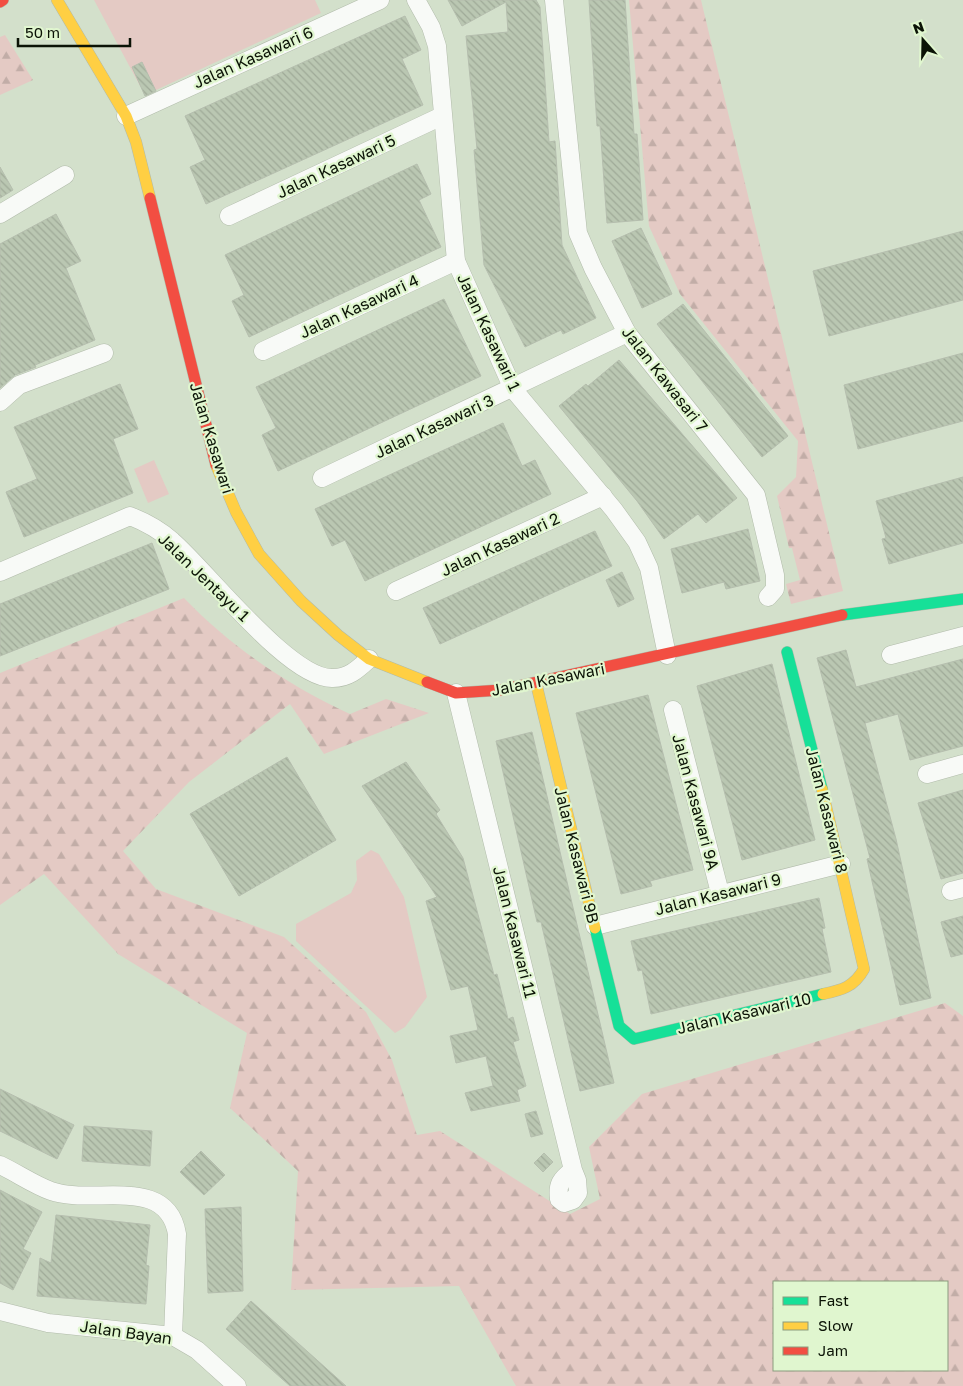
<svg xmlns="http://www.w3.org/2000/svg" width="963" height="1386" font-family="'Golos Text',sans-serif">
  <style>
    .forest { fill: url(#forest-firs); fill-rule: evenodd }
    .park { fill: #e4cac4 }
    .building { fill: url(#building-back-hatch); stroke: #b5beae }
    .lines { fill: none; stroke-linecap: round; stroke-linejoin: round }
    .street-casing { stroke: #b1bbaa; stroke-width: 19 }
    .fast-casing { stroke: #b1bbaa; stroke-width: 12 }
    .slow-casing { stroke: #b1bbaa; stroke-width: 12 }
    .jam-casing { stroke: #b1bbaa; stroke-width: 12 }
    .street { stroke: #f8faf7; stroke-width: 18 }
    .fast { stroke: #16e098; stroke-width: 11 }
    .slow { stroke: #ffcf43; stroke-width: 11 }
    .jam { stroke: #f24e42; stroke-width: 11 }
    .labels { text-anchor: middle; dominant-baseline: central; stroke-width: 4.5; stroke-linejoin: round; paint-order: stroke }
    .street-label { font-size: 16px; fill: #0b1306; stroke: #e0f6cf }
  </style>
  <defs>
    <pattern id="forest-firs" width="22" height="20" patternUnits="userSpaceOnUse" patternTransform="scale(1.25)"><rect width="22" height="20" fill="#e4cac4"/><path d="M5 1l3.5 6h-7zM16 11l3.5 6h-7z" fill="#c2ada7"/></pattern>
    <pattern id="building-back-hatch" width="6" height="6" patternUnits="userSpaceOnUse" patternTransform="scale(1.25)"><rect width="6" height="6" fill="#bac7b2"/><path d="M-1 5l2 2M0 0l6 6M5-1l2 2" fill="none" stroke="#9faa98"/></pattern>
  </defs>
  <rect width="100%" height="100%" fill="#d3e0cb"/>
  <g class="forest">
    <path d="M629,0H701L843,591L791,604L786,584L800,580L792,548H789L777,496L796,477L798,441L680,294L649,226Z"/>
    <path d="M5,35L33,80L0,95V37Z"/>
    <path d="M184,598C232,648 288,685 350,714L386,699L429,713L324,754L290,704L189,782L123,851L156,889L284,937L366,1012L392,1060L417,1135L440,1131L570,1214L600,1199L589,1147L642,1094L945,1003L963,1016V1386H516L459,1286L291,1290L298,1171L230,1108L247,1033L118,954L44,874L0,905V673ZM774,1282H947V1370H774Z"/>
  </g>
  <g class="park">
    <path d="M94,0H315L321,13L154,91L140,86Z"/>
    <path d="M154,460L169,494L148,503L134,469Z"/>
    <path d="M371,850L379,854L404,897L427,997L405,1027L395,1033L296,941V924L351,893L357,880L356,861Z"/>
  </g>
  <g class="building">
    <path d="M448,0H536L540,7L549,142L555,141L562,245L596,318L563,334L561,330L525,347L484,265L474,150L477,149L466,36L508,32L506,2L462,26Z"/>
    <path d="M589,0H625L634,134H637L643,220L607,223L600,126H597Z"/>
    <path d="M405,16L421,50L402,59L423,105L206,204L190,167L205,160L185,116Z"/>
    <path d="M142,62L156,91L145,96L132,67Z"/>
    <path d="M417,164L431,194L419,200L441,247L249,337L232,301L244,295L225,255Z"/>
    <path d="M0,167L13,190L0,198Z"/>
    <path d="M56,214L81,261L66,268L95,340L35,365L36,367L15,375L0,388V244Z"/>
    <path d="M641,228L672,294L642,308L612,241Z"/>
    <path d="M963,231V300L829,336L813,271Z"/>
    <path d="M444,299L481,376L278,471L262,435L276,428L256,387Z"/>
    <path d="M683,304L788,436L762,457L657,324Z"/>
    <path d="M963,353V421L858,449L844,385Z"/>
    <path d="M619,360L737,498L706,523L698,514L664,539L637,501L559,406L586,384L588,386Z"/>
    <path d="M120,384L138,429L113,439L133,493L24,537L6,492L37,479L14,427Z"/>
    <path d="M503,423L522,466L535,460L551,494L365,581L345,540L332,546L315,509Z"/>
    <path d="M963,477V543L889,564L882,539L886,538L876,501Z"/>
    <path d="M748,529L760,581L726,589L724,582L682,593L671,549Z"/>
    <path d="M595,531L612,566L440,644L423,608Z"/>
    <path d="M152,543L169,589L0,656V604Z"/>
    <path d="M622,572L634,599L618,607L606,580Z"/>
    <path d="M846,650L856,687L963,659V746L910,760L898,714L865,723L896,839L931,998L900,1005L867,859L870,858L817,658Z"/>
    <path d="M772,664L815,840L742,860L697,686Z"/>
    <path d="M648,695L693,870L650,881L652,886L621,894L576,713Z"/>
    <path d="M532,732L614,1083L580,1091L541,922H537L496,741Z"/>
    <path d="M287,757L336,840L239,896L190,814Z"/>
    <path d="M406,762L440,810L436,814L463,858L494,975L497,974L508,1019L513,1017L519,1040L513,1042L526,1086L517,1090L520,1101L471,1111L465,1093L493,1086L486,1056L456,1063L450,1036L478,1030L468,986L451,990L426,901L437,897L362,786Z"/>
    <path d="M963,790V873L941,879L918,803Z"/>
    <path d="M819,898L825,928L822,929L831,972L651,1014L642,970L638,971L631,941Z"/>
    <path d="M963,916V954L951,957L941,922Z"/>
    <path d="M0,1089L74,1125L57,1159L0,1131Z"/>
    <path d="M536,1111L543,1134L531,1137L525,1114Z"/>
    <path d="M84,1126L152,1131L150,1166L82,1161Z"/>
    <path d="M201,1151L225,1175L204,1195L180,1172Z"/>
    <path d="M544,1153L553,1162L543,1172L534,1163Z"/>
    <path d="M0,1190L42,1212L23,1249L31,1253L13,1290L0,1283Z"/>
    <path d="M241,1207L243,1291L208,1293L205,1209Z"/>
    <path d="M56,1215L150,1225L146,1265L149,1266L146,1304L37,1296L40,1258L51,1263Z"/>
    <path d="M251,1301L346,1386H290L226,1329Z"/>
  </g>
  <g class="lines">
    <defs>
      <g id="street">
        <path d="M416,0L431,27L437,46L456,261L513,389L614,510L637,542L649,568L667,655"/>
        <path d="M554,0L578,233L593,268L627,333L756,495L775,575V589L768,597"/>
        <path d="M126,116L380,0"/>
        <path d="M0,214L65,175"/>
        <path d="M229,216L442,116"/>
        <path d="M263,351L456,261"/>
        <path d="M0,402L19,385L104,353"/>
        <path d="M322,478L627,333"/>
        <path d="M0,572L130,516C145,522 160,530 172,541C206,570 290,680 333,678C349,678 358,669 369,659"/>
        <path d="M396,591L603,496"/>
        <path d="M891,655L963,636"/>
        <path d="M456,693L573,1170L577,1180L578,1193L573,1200L564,1203L559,1199C557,1184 561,1179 573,1170"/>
        <path d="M673,710L720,893"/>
        <path d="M927,774L963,764"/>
        <path d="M951,891L963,888"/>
        <path d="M595,926L841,864"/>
        <path d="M0,1165C17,1173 34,1185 51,1191C94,1206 167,1174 177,1234L173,1336"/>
        <path d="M0,1311L48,1323L173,1336L197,1350L237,1386"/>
      </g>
      <g id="fast">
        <path d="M842,615L963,599"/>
        <path d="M787,652L822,789"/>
        <path d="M595,928L619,1026L634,1039L823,994"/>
      </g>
      <g id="slow">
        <path d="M57,0L126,116L136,142L150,198"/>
        <path d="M216,465L236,512L259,554L301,601L338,635L369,659L427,682"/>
        <path d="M536,683L595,928"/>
        <path d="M822,789L864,969C854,987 842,990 823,994"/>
      </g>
      <g id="jam">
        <path d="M0,2L3,0"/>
        <path d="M150,198L216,465"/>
        <path d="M427,682L456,693L501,690L842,615"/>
      </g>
    </defs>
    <use href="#street" class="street-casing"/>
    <use href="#fast" class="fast-casing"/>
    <use href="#slow" class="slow-casing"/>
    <use href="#jam" class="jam-casing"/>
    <use href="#street" class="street"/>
    <use href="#fast" class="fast"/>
    <use href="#slow" class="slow"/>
    <use href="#jam" class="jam"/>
  </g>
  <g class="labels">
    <g class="street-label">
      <text transform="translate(253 57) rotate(-24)">Jalan Kasawari 6</text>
      <text transform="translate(336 166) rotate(-25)">Jalan Kasawari 5</text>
      <text transform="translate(359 306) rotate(-25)">Jalan Kasawari 4</text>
      <text transform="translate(489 332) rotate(65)">Jalan Kasawari 1</text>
      <text transform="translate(665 379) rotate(52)">Jalan Kawasari 7</text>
      <text transform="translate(434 426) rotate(-25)">Jalan Kasawari 3</text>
      <text transform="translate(212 438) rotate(73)">Jalan Kasawari</text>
      <text transform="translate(500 544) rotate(-25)">Jalan Kasawari 2</text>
      <text transform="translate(204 577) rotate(44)">Jalan Jentayu 1</text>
      <text transform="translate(548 679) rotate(-11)">Jalan Kasawari</text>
      <text transform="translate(696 802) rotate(75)">Jalan Kasawari 9A</text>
      <text transform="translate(827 810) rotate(76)">Jalan Kasawari 8</text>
      <text transform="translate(577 855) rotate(76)">Jalan Kasawari 9B</text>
      <text transform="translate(718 894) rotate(-14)">Jalan Kasawari 9</text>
      <text transform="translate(515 932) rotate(76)">Jalan Kasawari 11</text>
      <text transform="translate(744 1013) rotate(-13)">Jalan Kasawari 10</text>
      <text transform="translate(126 1332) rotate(8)">Jalan Bayan</text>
    </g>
  </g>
  <rect x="773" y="1281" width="175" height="90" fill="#e0f6cf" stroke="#8b9b7f"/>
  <rect x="783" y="1297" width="25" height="8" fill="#16e098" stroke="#8b9b7f"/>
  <text x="818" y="1306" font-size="15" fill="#0b1306">Fast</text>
  <rect x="783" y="1322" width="25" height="8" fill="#ffcf43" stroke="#8b9b7f"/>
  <text x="818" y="1331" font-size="15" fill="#0b1306">Slow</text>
  <rect x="783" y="1347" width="25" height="8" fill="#f24e42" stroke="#8b9b7f"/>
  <text x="818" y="1356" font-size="15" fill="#0b1306">Jam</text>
  <g transform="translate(923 40) rotate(340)" stroke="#e0f6cf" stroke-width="4" paint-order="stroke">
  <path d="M0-4L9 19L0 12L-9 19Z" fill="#0b1306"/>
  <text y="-8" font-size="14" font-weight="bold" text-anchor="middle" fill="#0b1306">N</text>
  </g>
  <path d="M18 38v8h112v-8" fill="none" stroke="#0b1306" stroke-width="2.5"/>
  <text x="25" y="38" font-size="15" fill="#0b1306" stroke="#e0f6cf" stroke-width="4" paint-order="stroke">50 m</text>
</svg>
